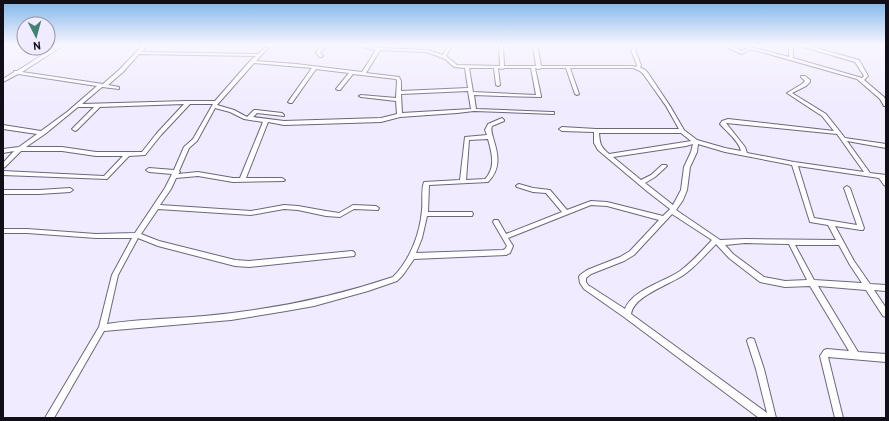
<svg xmlns="http://www.w3.org/2000/svg" width="889" height="421" font-family="Overpass,sans-serif">
  <style>
    .lines { fill: none; stroke-linecap: round; stroke-linejoin: round }
    .minor-casing { stroke: #6e6581; stroke-width: 2 }
    .minor { fill: #fff; fill-rule: evenodd }
  </style>
  <rect width="100%" height="100%" fill="#f0ebfe"/>
  <g class="lines">
    <defs>
      <g id="minor">
        <path d="M58,45H64L22,72L103,84L119,70L143,45H148L142,52L258,54L266,47L268,48L256,61L296,64L362,72L376,50L353,45H365L379,48L427,50L443,55L448,45H452L446,56L457,65L500,66L499,45H503L504,66H536L533,45H537L541,66H633L636,67L637,65L631,50L633,45H637L635,50L641,65L640,68L644,69L648,73L670,106L684,130L697,140L725,148L741,151C739,141 727,132 720,124L722,121L728,119L834,131L822,116L787,93L802,84L805,81L801,77V76H805L810,80V82L806,86L792,93L826,114L845,138L886,144V148L847,141L870,173L886,175V186L884,185L879,178L798,166L814,218L857,225L844,188L847,186L850,188L864,228L863,230H861L835,226L854,261L870,284L886,285V291L874,290L886,308V317L883,316L866,290L818,286L858,352L886,354V362L828,357L843,418H835L820,356L824,350L827,349L849,351L810,286L785,287L760,282L729,258L716,244C706,254 696,266 685,274C670,285 634,295 631,314L767,413L756,369L747,341L748,339L751,338L754,339L764,369L776,418H759L624,317L584,289L580,283L579,277L580,275L587,270L620,257L630,251L659,220L607,206L591,205L508,238L513,246L510,253L506,255L414,259L403,275L397,281L368,291L314,306L286,311L231,320L104,331L54,418H45L99,327L112,275L132,238H96L27,233H3V229H27L96,234L135,233L165,188L172,174L149,172L146,170L149,168L174,170L184,147L193,139L213,104H190L161,135L145,155L129,156L107,179L3,175V171L104,176L123,156H96L62,151H21L5,167L3,168V163L14,151L3,153V149L19,147L37,134L3,129V125L41,131L67,112L97,86L18,74L3,82V79L14,72V71H17ZM380,50L427,52L445,59L454,67L465,68L468,88L401,91V81L399,77L366,73ZM139,54L256,56L250,61L215,101H187L82,104L102,87L119,89V87L108,85L123,72ZM254,63L312,68L288,102L290,103H292L316,69L349,73L336,89L338,90H340L353,74L396,79L397,81L396,98L361,95L359,96L361,97L396,101L397,114L381,118L284,121L253,117L257,113L284,116V115L282,113L256,110H254L247,117L234,110L217,105ZM469,68H494L496,85L498,86L500,85L498,68L502,69L504,68H531L536,95L473,92ZM535,68L539,69L541,68H566L575,94L577,95L579,94L570,68H633L640,71L644,75L666,106L679,129H596L562,127L559,129L562,131L594,132V143L598,150L648,192L670,209L663,216L607,202L591,201L567,210L550,190L533,188L519,184L517,185L516,186L517,187L533,192L546,193L562,212L506,234L498,220H494L493,222L507,246L505,249L503,250L416,253L422,238L427,216H472L473,214L472,212H428L429,185L488,182C500,170 499,157 494,141C493,136 490,131 492,126L504,121V120L502,118L488,124L485,130L487,135L465,137L460,180L424,182C421,190 423,200 422,210C420,234 410,260 393,277C331,298 269,310 204,316C172,319 139,319 107,324L118,275L138,238L158,246L235,266L249,267L354,256L355,254L354,252L352,251L249,261L235,260L159,241L141,234L158,209L251,215L284,209L298,210L326,216L340,217L354,209L378,210L379,208L376,206L353,205L339,213L326,211L298,206L284,205L251,211L160,205L171,189L176,178L198,176L233,182L284,181L285,180L282,178H246L268,122L284,125L381,122L400,117L457,113L474,111L554,114V112H552L476,109L474,95L501,96L541,97V96ZM468,91L471,109L402,113L401,94ZM184,104L157,133L142,152H96L62,147H26L45,134L78,107H94L72,129L75,131L77,130L100,107ZM215,108L230,112L244,119L263,122L240,178H233L198,172L178,174L180,172L179,171L189,148L197,141ZM726,123L837,134L864,172L794,162L747,153L745,147ZM599,133H681L691,141L685,142L609,154C600,146 600,144 599,133ZM488,139C492,153 496,168 485,179L466,180L469,140ZM693,144L691,152L684,167L681,190L673,205L645,183L655,177L666,167L667,166L666,165H662L651,175L641,180L613,157L686,146ZM698,144L725,152L792,165L810,222L828,225L836,240L745,239L720,240L676,210L683,200L687,190L690,167L697,152ZM672,214L712,240C702,251 692,262 680,271C664,282 632,290 625,309L588,285L586,282V278L591,274L624,261L634,255ZM745,243L789,244L807,280L785,281L764,277L733,254L725,245ZM795,245H839L850,265L862,283L814,280Z"/>
        <path d="M323,45H328L320,52L323,56L321,57H319L316,52Z"/>
        <path d="M722,45H729L742,51L750,47L789,57V45H793V58L862,78L864,76L855,62L797,45H805L859,60L868,76L864,80L884,97L886,101V106H884L880,99L857,79L751,49L742,54Z"/>
        <path d="M883,45H886V47Z"/>
        <path d="M70,188L73,190L70,192L39,194H3V190H39Z"/>
      </g>
    </defs>
    <use href="#minor" class="minor-casing"/>
    <use href="#minor" class="minor"/>
  </g>
  <linearGradient id="sky" x2="0" y2="1"><stop stop-color="#7db4e8"/><stop offset="0.43" stop-color="#f8f6ff"/><stop offset="1" stop-color="#f8f6ff" stop-opacity="0"/></linearGradient>
  <rect width="889" height="104" fill="url(#sky)"/>
  <rect width="889" height="421" fill="none" stroke="#110e18" stroke-width="8"/>
  <g transform="translate(36 36) rotate(174)"><circle r="19" fill="#f0ebfe" stroke="#9793a2"/>
  <path d="M0-3L7 15L0 10L-7 15Z" fill="#418271"/>
  <text y="-6" font-size="11" font-weight="bold" text-anchor="middle" fill="#110e18">N</text>
  </g>
</svg>
